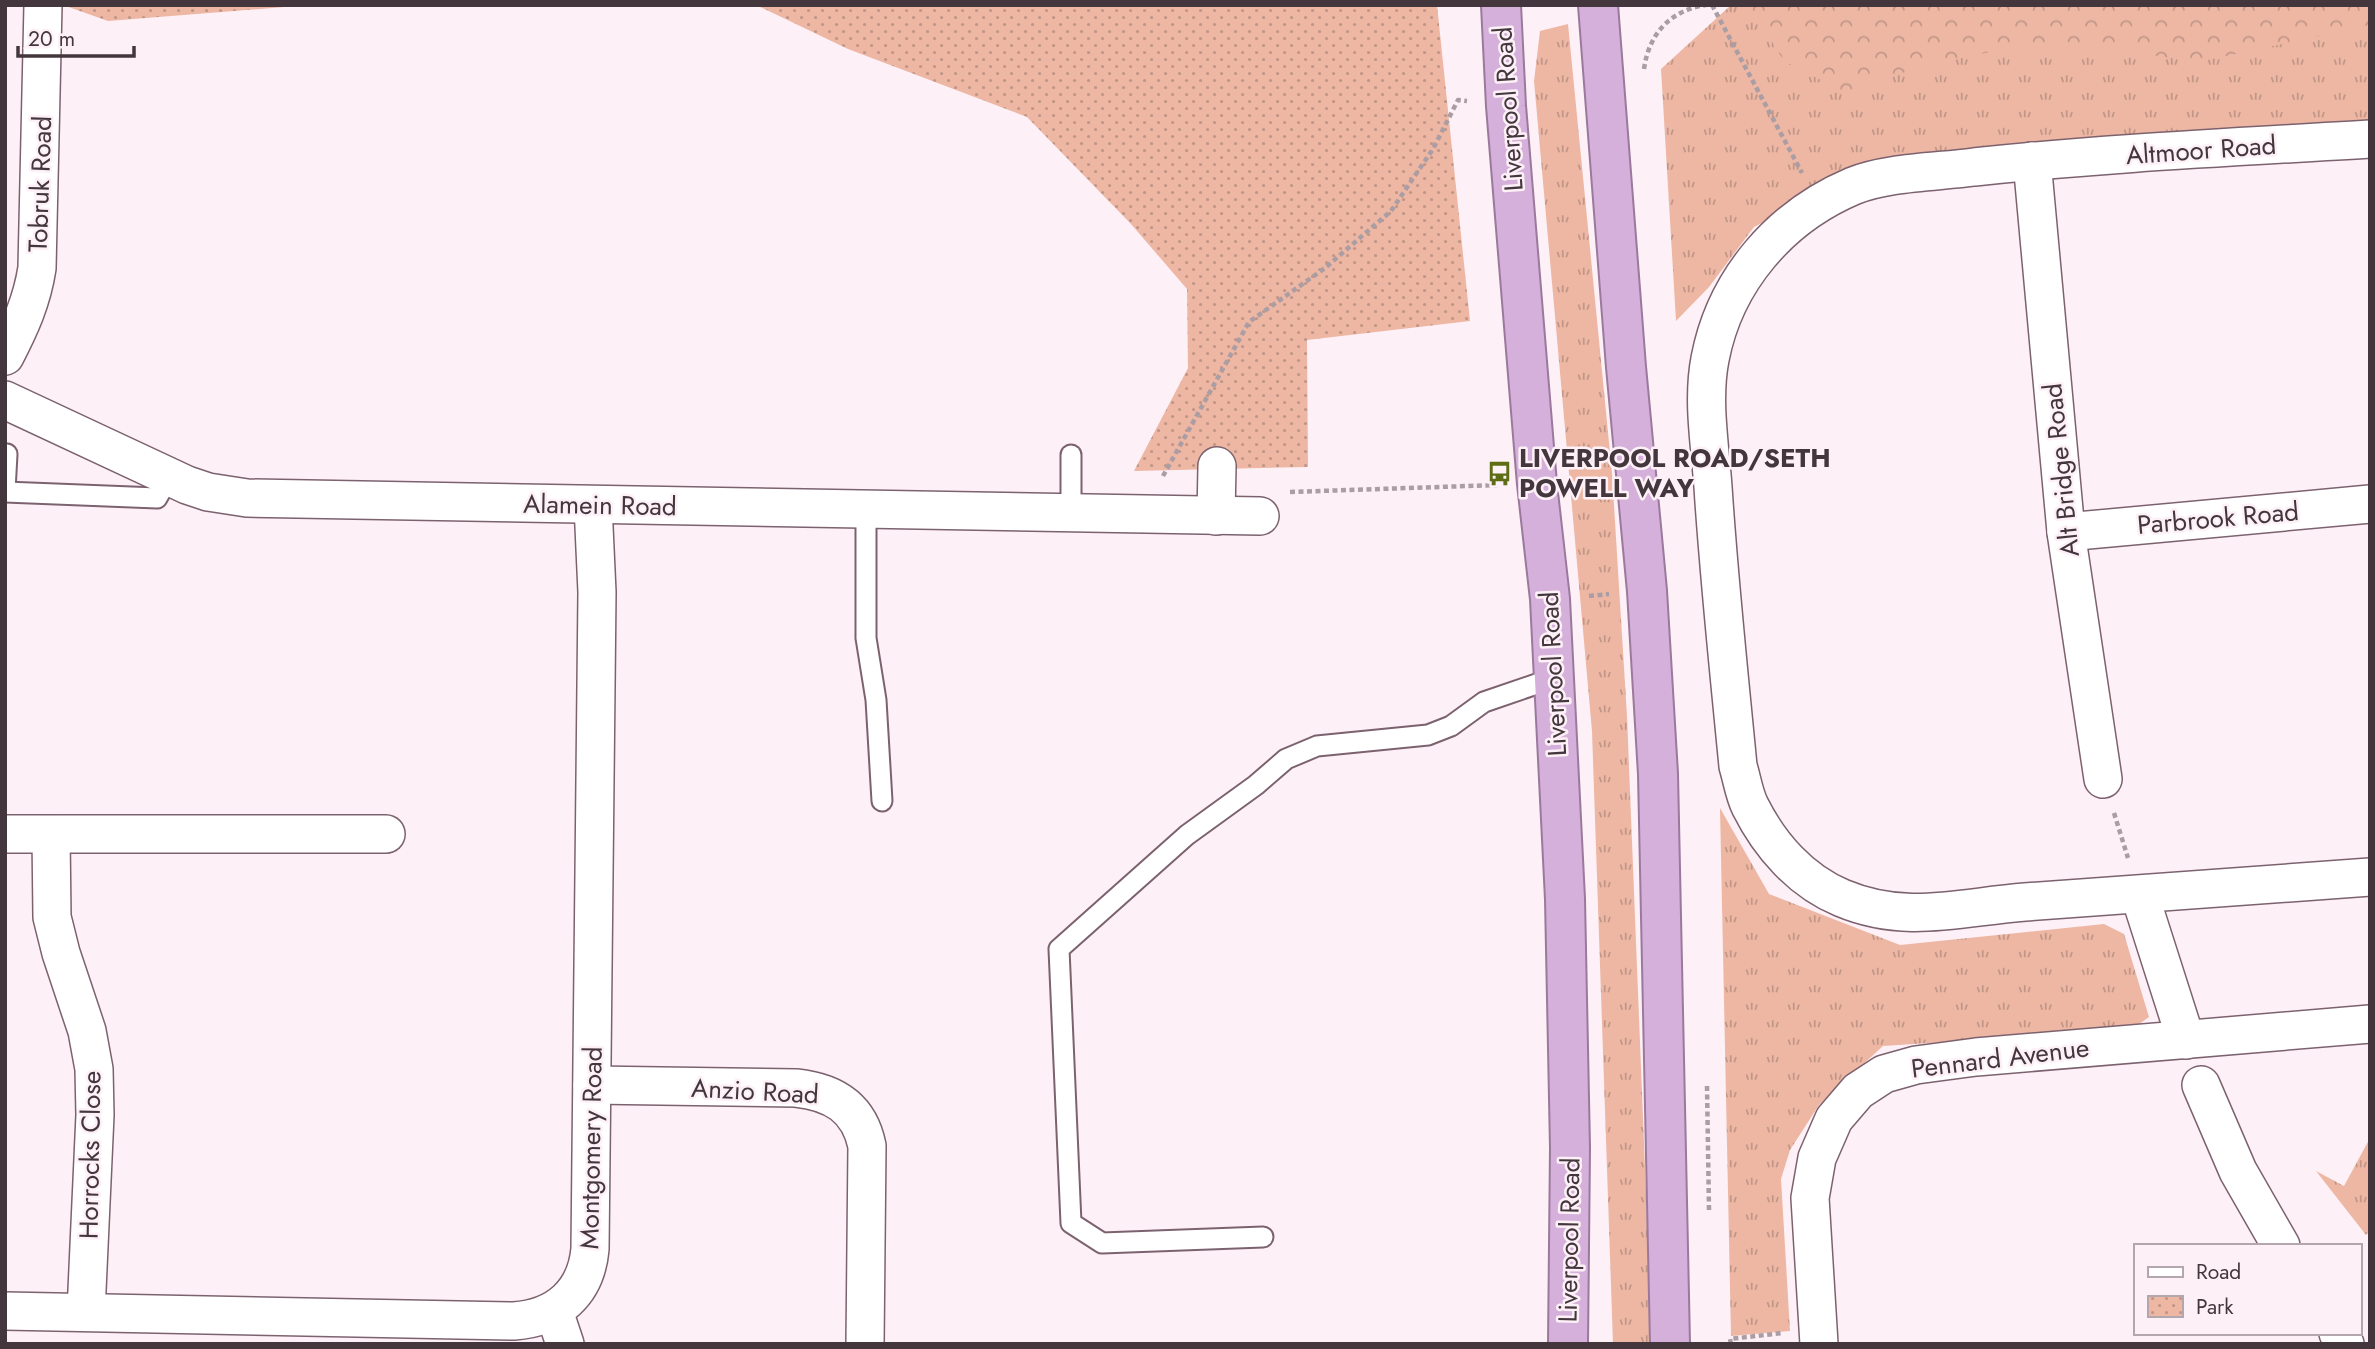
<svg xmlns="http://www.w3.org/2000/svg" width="2375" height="1349" font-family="Jost,sans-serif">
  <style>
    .grass { fill: url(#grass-tufts) }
    .forest { fill: url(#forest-crowns) }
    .park { fill: url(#park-dots) }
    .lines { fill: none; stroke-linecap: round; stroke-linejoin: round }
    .service-casing { stroke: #7c626f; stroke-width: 23 }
    .minor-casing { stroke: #7c626f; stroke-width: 40 }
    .trunk-casing { stroke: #9b799d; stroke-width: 42 }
    .path { stroke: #aa9da3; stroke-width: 4.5; stroke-dasharray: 5 3.5; stroke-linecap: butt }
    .service { stroke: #fff; stroke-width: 19 }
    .minor { stroke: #fff; stroke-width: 37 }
    .trunk { stroke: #d4b0da; stroke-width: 38 }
    .labels { text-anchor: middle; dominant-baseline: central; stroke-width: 5; stroke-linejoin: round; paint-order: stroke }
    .street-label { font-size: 26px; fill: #43373d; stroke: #fdf0f6 }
    .poi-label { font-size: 26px; font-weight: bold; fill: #43373d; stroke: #fdf0f6; text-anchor: start }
  </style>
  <defs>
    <pattern id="grass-tufts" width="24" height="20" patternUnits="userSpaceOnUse" patternTransform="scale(1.75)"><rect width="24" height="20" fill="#edb7a4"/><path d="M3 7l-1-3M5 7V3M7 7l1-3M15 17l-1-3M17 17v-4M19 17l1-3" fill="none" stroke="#c29687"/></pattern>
    <pattern id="forest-crowns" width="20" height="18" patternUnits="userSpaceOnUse" patternTransform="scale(1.75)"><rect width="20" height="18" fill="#edb7a4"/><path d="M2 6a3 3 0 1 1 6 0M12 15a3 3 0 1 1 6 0" fill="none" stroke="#c29687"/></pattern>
    <pattern id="park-dots" width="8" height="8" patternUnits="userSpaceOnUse" patternTransform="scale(1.75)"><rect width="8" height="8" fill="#edb7a4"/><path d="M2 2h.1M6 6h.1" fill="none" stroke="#c29687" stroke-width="1.8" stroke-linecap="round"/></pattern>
  </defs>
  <rect width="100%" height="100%" fill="#fdf0f6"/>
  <g class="grass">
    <path d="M1731,5H2370V121L1975,157L1858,174L1754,227L1709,287L1676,321L1661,69Z"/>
    <path d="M1568,24L1612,473L1627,716L1652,1344H1613L1592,731L1534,81L1540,31Z"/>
    <path d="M1720,808L1769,894L1900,945L2104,924L2124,934L2149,1017L2131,1030L1883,1046L1819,1105L1790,1150L1781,1179L1790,1331L1731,1336Z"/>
    <path d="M2370,1138V1232L2366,1235L2316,1171L2344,1186Z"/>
  </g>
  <path class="forest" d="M1749,5H2370V25L2198,62L2112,49L2007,48L1918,68L1844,92L1784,61Z"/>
  <g class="park">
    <path d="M63,5H309L108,21Z"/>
    <path d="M756,5H1437L1470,321L1307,340L1308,467L1134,471L1188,368L1187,289L1131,224L1027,117L848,49Z"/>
  </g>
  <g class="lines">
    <defs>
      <g id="service">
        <path d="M1071,455V513"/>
        <path d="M5,491L7,454"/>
        <path d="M5,492L157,498L169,477"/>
        <path d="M866,509V638L876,700L882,801"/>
        <path d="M1263,1237L1102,1243L1071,1223L1059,949L1187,835L1256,785L1286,759L1317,746L1428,735L1451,726L1484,702L1554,678"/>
      </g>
      <g id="minor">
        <path d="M2370,139C2238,147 2105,153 1974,167C1937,172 1887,172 1853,186C1780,217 1725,280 1710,359C1702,400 1710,445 1713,487C1719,580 1729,673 1738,766C1742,779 1744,794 1750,806C1770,846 1801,881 1842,898C1906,925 1960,907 2025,902C2140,894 2255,886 2370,877"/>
        <path d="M2032,161L2066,532L2103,779"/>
        <path d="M5,356C20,327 32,301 37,268L43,5"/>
        <path d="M5,400L187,485L208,492L247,498L1260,516"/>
        <path d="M1216,516L1217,466"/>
        <path d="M2066,532L2370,504"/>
        <path d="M5,834H386"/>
        <path d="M51,835L52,917L61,953L87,1031L94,1069L95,1115L86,1312"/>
        <path d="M2140,896L2186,1040"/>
        <path d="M592,1085L796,1088C833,1092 859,1107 867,1146L865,1344"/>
        <path d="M2201,1085L2238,1171L2281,1246"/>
        <path d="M5,1311L514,1321C557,1318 586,1293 590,1249L597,592L593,505"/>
        <path d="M554,1311L565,1344"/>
        <path d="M2338,1333L2345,1344"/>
        <path d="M1819,1344L1810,1198L1817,1158L1834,1119L1858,1091L1884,1074L1916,1065L1976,1057L2370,1024"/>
      </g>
      <g id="trunk">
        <path d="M1501,5L1506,106L1537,484L1550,599L1565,899L1570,1148L1568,1344"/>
        <path d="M1598,5L1626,367L1647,591L1658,774L1670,1344"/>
      </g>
    </defs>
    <use href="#service" class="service-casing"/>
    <use href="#minor" class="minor-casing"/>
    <use href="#trunk" class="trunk-casing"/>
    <g class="path">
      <path d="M1712,5L1802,173"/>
      <path d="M1644,69C1649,33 1671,10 1706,5"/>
      <path d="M1163,476L1249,322L1325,268L1391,211L1433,149L1458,100L1467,101"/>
      <path d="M1290,492L1498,485"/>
      <path d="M1589,596L1609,594"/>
      <path d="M2114,813L2128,858"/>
      <path d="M1707,1086L1709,1210"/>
      <path d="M1731,1344L1730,1339L1782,1333"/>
    </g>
    <use href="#service" class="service"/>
    <use href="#minor" class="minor"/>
    <use href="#trunk" class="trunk"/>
  </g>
  <defs>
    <symbol id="bus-bare" viewBox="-9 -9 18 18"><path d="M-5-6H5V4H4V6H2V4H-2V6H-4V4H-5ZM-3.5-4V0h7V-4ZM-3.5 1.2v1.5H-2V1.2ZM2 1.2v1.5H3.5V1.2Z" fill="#5e6c16" stroke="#fdf0f6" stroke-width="2.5" paint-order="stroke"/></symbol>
  </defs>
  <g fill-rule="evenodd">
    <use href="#bus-bare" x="1482" y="456" width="35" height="35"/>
  </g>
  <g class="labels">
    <g class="street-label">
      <text transform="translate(1508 109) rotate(-94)">Liverpool Road</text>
      <text transform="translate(2201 150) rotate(-4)">Altmoor Road</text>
      <text transform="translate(40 184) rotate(-88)">Tobruk Road</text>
      <text transform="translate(2061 470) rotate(-96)">Alt Bridge Road</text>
      <text transform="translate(600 505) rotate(1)">Alamein Road</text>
      <text transform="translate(2218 518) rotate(-5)">Parbrook Road</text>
      <text transform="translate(1553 674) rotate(-93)">Liverpool Road</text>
      <text transform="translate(2000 1058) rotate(-7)">Pennard Avenue</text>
      <text transform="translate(755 1091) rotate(3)">Anzio Road</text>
      <text transform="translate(591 1148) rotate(-89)">Montgomery Road</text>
      <text transform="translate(90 1155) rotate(-89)">Horrocks Close</text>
      <text transform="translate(1569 1240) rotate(-89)">Liverpool Road</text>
    </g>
    <g class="poi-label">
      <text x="1519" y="458">LIVERPOOL ROAD/SETH<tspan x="1519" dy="30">POWELL WAY</tspan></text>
    </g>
  </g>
  <rect width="2375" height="1349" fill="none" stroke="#43373d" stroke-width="14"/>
  <rect x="2134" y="1244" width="228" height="91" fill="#fdf0f6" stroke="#b3a6ac" stroke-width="2"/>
  <rect x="2148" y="1267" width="35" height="10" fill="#ffffff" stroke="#b3a6ac" stroke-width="2"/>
  <text x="2196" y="1279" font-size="21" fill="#43373d">Road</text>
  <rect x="2148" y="1296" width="35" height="21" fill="url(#park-dots)" stroke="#b3a6ac" stroke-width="2"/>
  <text x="2196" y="1314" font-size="21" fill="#43373d">Park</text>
  <path d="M18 46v10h116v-10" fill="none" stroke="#43373d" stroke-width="3.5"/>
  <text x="28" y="46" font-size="21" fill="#43373d" stroke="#fdf0f6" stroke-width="5" paint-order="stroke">20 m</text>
</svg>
